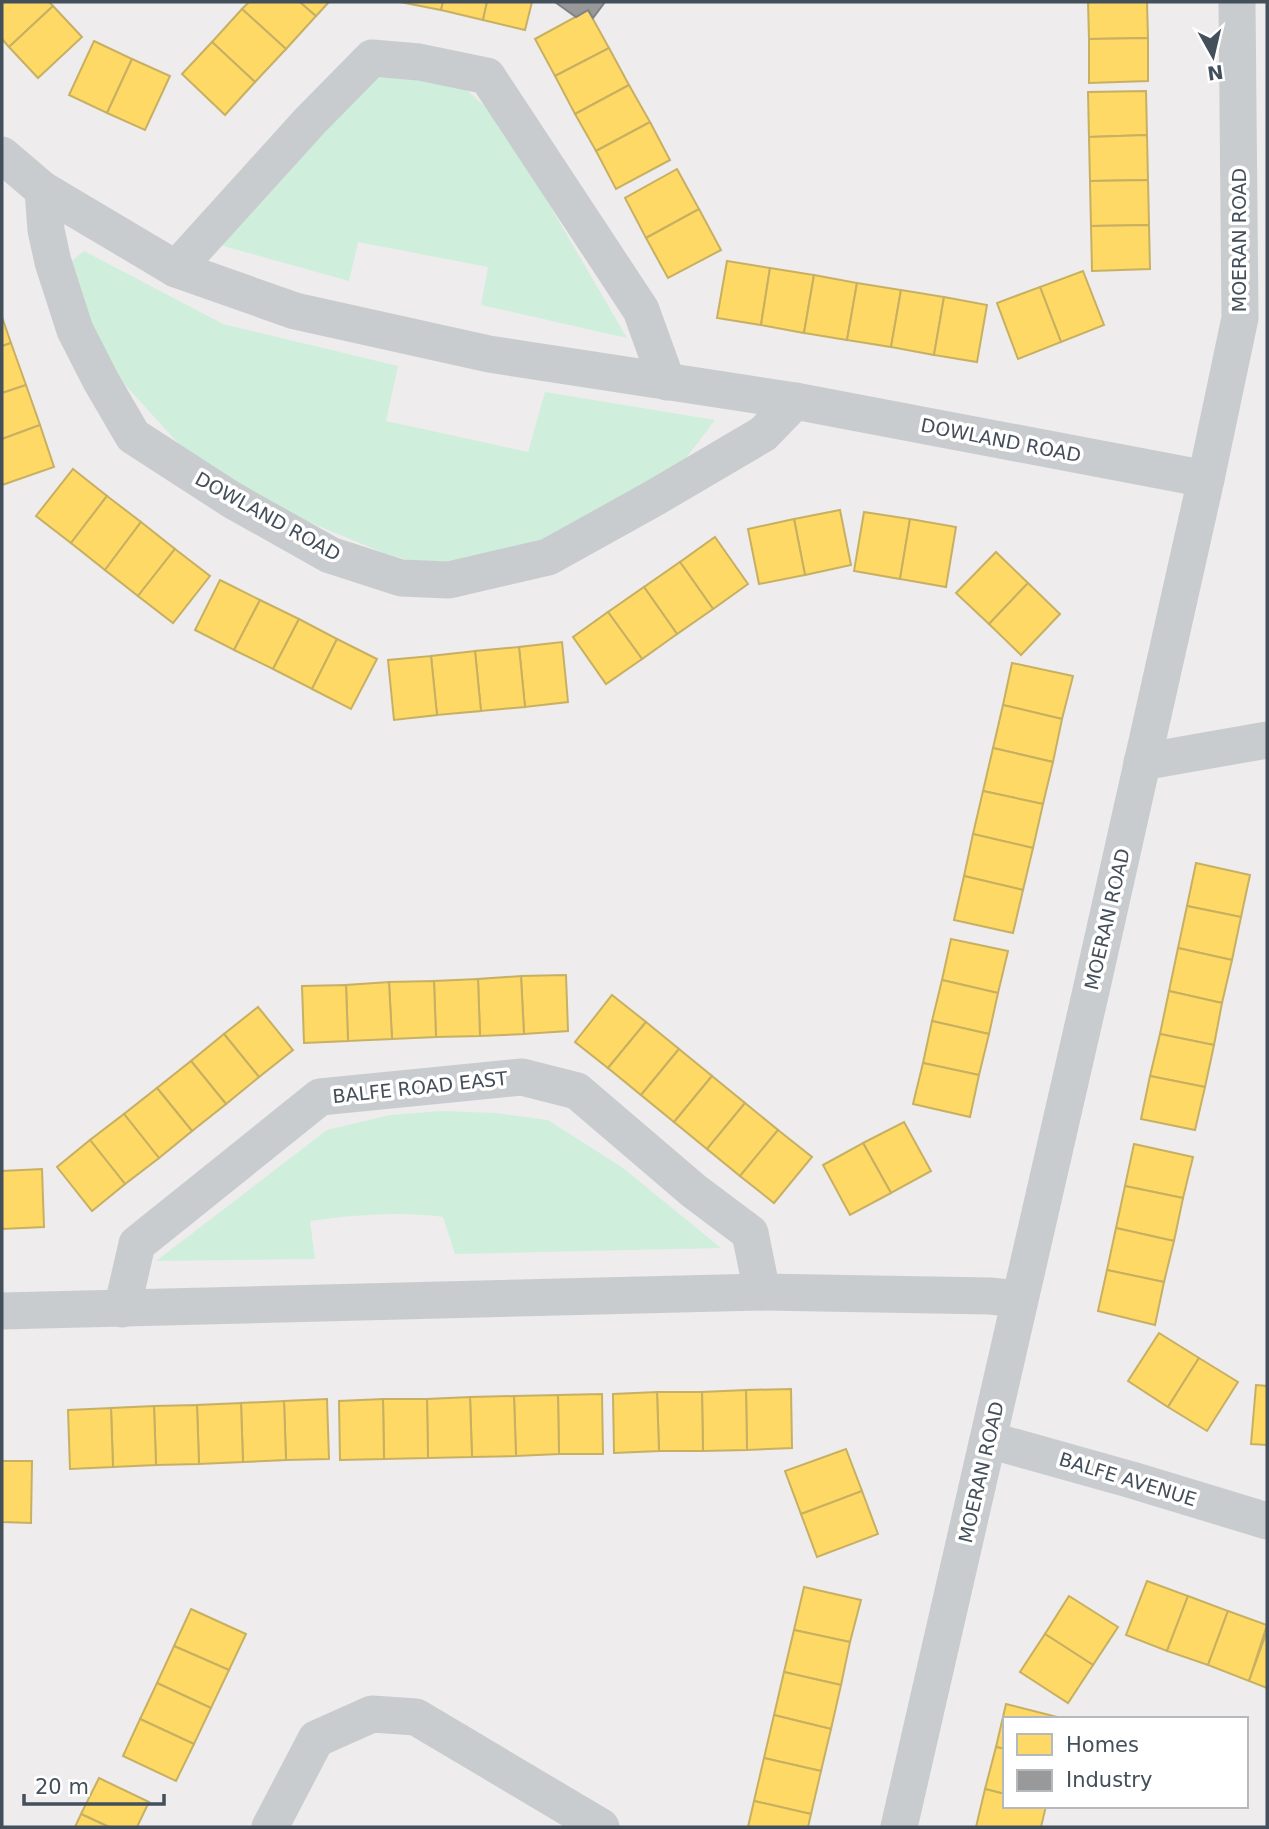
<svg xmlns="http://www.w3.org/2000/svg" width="1269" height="1829" font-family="'DejaVu Sans',sans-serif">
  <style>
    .green { fill: #cfefdc }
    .homes { fill: #ffd966; stroke: #c7b062; stroke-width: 2 }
    .industry { fill: #999; stroke: #7f8386; stroke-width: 2 }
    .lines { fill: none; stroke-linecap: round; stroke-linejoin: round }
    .minor { stroke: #c9ccce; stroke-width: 37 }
    .labels { text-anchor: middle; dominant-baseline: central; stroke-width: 7; stroke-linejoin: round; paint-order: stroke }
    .street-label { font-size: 19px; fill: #434f5a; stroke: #fff }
  </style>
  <rect width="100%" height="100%" fill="#eeecec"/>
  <g class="green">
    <path d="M444,70L500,120L627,338L481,305L488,267L358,242L349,281L213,243L367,79Z"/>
    <path d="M84,251L223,324L398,366L386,421L528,452L545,392L715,420L686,458L557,542L432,567L384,553L275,508L179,444L116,375L84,312L68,264Z"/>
    <path d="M442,1111L495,1113L548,1120L623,1168L721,1248L455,1254L443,1217C400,1211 354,1215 310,1221L315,1259L156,1261L327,1130L390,1115Z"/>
  </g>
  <g class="homes">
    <path d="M2,2H49L53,6L9,47L2,39Z"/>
    <path d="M249,2H300L316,16L286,49L242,9Z"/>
    <path d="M300,2H329L316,16Z"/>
    <path d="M400,2H443L441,10Z"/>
    <path d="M443,2H487L483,20L441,10Z"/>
    <path d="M487,2H532L525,30L483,20Z"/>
    <path d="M1088,2H1147L1148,38L1089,39Z"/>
    <path d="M53,6L82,37L38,78L9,47Z"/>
    <path d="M242,9L286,49L255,82L212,42Z"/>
    <path d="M588,10L609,48L555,76L535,39Z"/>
    <path d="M1148,38V81L1089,83V39Z"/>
    <path d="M94,41L132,59L107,113L69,95Z"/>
    <path d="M212,42L255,82L225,115L182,74Z"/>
    <path d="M609,48L629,85L575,114L555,76Z"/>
    <path d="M132,59L170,76L145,130L107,113Z"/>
    <path d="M629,85L650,122L596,151L575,114Z"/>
    <path d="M1146,91L1147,135L1089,137L1088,92Z"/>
    <path d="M650,122L670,160L616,189L596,151Z"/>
    <path d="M1147,135L1148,180L1090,181L1089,137Z"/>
    <path d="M677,169L699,209L646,238L625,198Z"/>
    <path d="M1148,180L1149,225L1091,226L1090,181Z"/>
    <path d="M699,209L721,250L668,278L646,238Z"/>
    <path d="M1149,225L1150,269L1092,271L1091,226Z"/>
    <path d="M727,261L770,268L761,325L717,318Z"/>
    <path d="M770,268L814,275L804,333L761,325Z"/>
    <path d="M1083,271L1104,325L1061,342L1040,287Z"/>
    <path d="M814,275L857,283L847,340L804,333Z"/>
    <path d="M857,283L901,290L891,347L847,340Z"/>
    <path d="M1040,287L1061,342L1018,359L997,303Z"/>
    <path d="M901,290L944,297L934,355L891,347Z"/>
    <path d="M944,297L987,305L977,362L934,355Z"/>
    <path d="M2,317L11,343L2,346Z"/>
    <path d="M11,343L26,385L2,393V346Z"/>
    <path d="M26,385L40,425L2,439V393Z"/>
    <path d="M40,425L54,467L2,485V439Z"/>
    <path d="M73,469L107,496L71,543L36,516Z"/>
    <path d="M107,496L141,522L105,570L71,543Z"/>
    <path d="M840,510L851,565L805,575L794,519Z"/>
    <path d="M864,512L910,519L900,579L854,571Z"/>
    <path d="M794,519L805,575L759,584L748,529Z"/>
    <path d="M910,519L956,527L946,587L900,579Z"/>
    <path d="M141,522L175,549L138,596L105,570Z"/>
    <path d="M715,537L748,584L713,609L680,562Z"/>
    <path d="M175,549L210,576L173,623L138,596Z"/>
    <path d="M996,552L1028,583L989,624L956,593Z"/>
    <path d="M680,562L713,609L677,634L644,587Z"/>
    <path d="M220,580L260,600L234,650L195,630Z"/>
    <path d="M1028,583L1060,614L1021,655L989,624Z"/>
    <path d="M644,587L677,634L642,659L608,612Z"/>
    <path d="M260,600L299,619L273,669L234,650Z"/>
    <path d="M608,612L642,659L606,684L573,637Z"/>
    <path d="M299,619L337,639L312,689L273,669Z"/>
    <path d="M337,639L377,659L351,709L312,689Z"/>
    <path d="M562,642L568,702L525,707L519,647Z"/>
    <path d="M519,647L525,707L481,711L475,651Z"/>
    <path d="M475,651L481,711L437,715L431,656Z"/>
    <path d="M431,656L437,715L394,720L388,660Z"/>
    <path d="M1012,663L1073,676L1062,719L1003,705Z"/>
    <path d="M1003,705L1062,719L1053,762L993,748Z"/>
    <path d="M993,748L1053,762L1043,804L983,791Z"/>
    <path d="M983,791L1043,804L1033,848L973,834Z"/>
    <path d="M973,834L1033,848L1023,890L964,876Z"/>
    <path d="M1196,863L1250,875L1241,917L1187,906Z"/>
    <path d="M964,876L1023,890L1013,933L954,920Z"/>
    <path d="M1187,906L1241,917L1232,960L1178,948Z"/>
    <path d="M951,939L1008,951L998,993L942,980Z"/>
    <path d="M1178,948L1232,960L1222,1003L1169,991Z"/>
    <path d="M566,975L568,1031L524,1034L521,976Z"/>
    <path d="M521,976L524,1034L480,1036L478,979Z"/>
    <path d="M478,979L480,1036L436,1037L434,981Z"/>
    <path d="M942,980L998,993L989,1034L932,1021Z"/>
    <path d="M434,981L436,1037L392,1039L389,982Z"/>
    <path d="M389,982L392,1039L348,1041L346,985Z"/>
    <path d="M346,985L348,1041L304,1043L302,986Z"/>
    <path d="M1169,991L1222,1003L1214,1045L1160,1034Z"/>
    <path d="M612,995L646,1022L608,1068L575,1042Z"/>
    <path d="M258,1007L293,1050L259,1077L224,1034Z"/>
    <path d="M932,1021L989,1034L979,1075L923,1063Z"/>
    <path d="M646,1022L679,1049L641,1095L608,1068Z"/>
    <path d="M224,1034L259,1077L226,1104L191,1061Z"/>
    <path d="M1160,1034L1214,1045L1205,1087L1150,1076Z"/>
    <path d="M679,1049L712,1076L674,1122L641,1095Z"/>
    <path d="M191,1061L226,1104L192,1131L157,1088Z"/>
    <path d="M923,1063L979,1075L970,1117L913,1104Z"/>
    <path d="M712,1076L745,1103L707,1149L674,1122Z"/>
    <path d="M1150,1076L1205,1087L1195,1130L1141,1119Z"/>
    <path d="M157,1088L192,1131L159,1158L124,1114Z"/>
    <path d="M745,1103L778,1130L740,1176L707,1149Z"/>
    <path d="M124,1114L159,1158L125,1184L90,1140Z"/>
    <path d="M904,1122L931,1171L891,1193L863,1143Z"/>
    <path d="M778,1130L812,1157L774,1203L740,1176Z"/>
    <path d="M90,1140L125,1184L92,1211L57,1167Z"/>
    <path d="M863,1143L891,1193L850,1215L823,1165Z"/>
    <path d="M1134,1144L1193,1157L1183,1198L1125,1186Z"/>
    <path d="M42,1169L44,1227L2,1229V1171Z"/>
    <path d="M1125,1186L1183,1198L1174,1241L1116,1228Z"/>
    <path d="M1116,1228L1174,1241L1164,1282L1107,1270Z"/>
    <path d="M1107,1270L1164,1282L1155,1325L1098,1311Z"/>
    <path d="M1159,1333L1199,1358L1168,1407L1128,1381Z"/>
    <path d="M1199,1358L1238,1382L1207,1431L1168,1407Z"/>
    <path d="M1256,1385L1267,1386V1445L1251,1444Z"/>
    <path d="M791,1389L792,1448L747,1450L746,1390Z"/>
    <path d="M746,1390L747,1450L703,1451L702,1392Z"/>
    <path d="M657,1392H702L703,1451H659Z"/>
    <path d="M657,1392L659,1451L614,1453L613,1394Z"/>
    <path d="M602,1394L603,1454H559L558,1395Z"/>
    <path d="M558,1395L559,1454L516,1456L514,1396Z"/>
    <path d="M514,1396L516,1456L472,1457L470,1397Z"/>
    <path d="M470,1397L472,1457L428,1458L427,1399Z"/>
    <path d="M327,1399L329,1459L286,1460L284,1401Z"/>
    <path d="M383,1399H427L428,1458L384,1459Z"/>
    <path d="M383,1399L384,1459L340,1460L339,1401Z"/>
    <path d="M284,1401L286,1460L243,1462L241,1403Z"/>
    <path d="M241,1403L243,1462L199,1464L197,1405Z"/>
    <path d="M197,1405L199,1464L156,1465L154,1406Z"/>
    <path d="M154,1406L156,1465L113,1467L111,1408Z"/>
    <path d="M111,1408L113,1467L70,1469L68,1410Z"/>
    <path d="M846,1449L862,1491L801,1514L785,1471Z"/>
    <path d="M2,1461H32L31,1523L2,1522Z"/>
    <path d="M862,1491L878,1534L817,1557L801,1514Z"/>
    <path d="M1147,1581L1188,1596L1167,1651L1126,1635Z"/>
    <path d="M804,1587L861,1600L850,1642L794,1630Z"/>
    <path d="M1069,1596L1118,1627L1093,1665L1045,1634Z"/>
    <path d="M1188,1596L1228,1611L1208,1665L1167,1651Z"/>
    <path d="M191,1609L246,1634L229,1670L174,1646Z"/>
    <path d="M1228,1611L1267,1625L1249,1681L1208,1665Z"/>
    <path d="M794,1630L850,1642L841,1685L784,1672Z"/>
    <path d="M1267,1631V1688L1249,1681Z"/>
    <path d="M1045,1634L1093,1665L1068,1703L1020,1672Z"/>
    <path d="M174,1646L229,1670L211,1708L157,1683Z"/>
    <path d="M784,1672L841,1685L831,1729L774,1715Z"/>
    <path d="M157,1683L211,1708L194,1744L140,1719Z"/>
    <path d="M1006,1704L1065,1719H1005V1749L996,1747Z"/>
    <path d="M774,1715L831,1729L821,1771L764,1758Z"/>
    <path d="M140,1719L194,1744L176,1781L123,1756Z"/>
    <path d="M996,1747L1005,1749V1794L985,1789Z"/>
    <path d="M764,1758L821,1771L811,1814L754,1801Z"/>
    <path d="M99,1778L149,1802L137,1827H109L81,1814Z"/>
    <path d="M985,1789L1005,1794V1806H1046L1041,1827H976Z"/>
    <path d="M754,1801L811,1814L808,1827H748Z"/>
    <path d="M81,1814L109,1827H75Z"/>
  </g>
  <path class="industry" d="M555,2H605L593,18L588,10L576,17Z"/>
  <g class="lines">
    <g class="minor">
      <path d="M2,155L43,190L176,269L295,311L489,354L795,401L1206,479"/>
      <path d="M43,190L46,230L53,262L75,330L101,381L133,436L232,500L330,555L401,578L449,580L548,557L656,497L763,434L795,401"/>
      <path d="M176,269L310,121L372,58L419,62L487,76L641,310L667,382"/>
      <path d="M1142,762L1267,740"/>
      <path d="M122,1309L137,1244L320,1097L522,1077L577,1091L694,1191L750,1233L762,1292"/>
      <path d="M2,1311L762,1292L990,1296L1019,1299"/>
      <path d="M989,1440L1132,1480L1267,1521"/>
      <path d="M270,1827L316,1739L372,1714L416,1717L601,1827"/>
      <path d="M899,1827L1093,982L1206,479L1240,318L1237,2"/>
    </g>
  </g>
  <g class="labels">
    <g class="street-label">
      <text transform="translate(1239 240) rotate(-90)">MOERAN ROAD</text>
      <text transform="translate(1001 440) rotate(11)">DOWLAND ROAD</text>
      <text transform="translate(268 516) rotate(29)">DOWLAND ROAD</text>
      <text transform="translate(1107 919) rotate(-77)">MOERAN ROAD</text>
      <text transform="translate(420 1087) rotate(-6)">BALFE ROAD EAST</text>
      <text transform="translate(981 1472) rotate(-77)">MOERAN ROAD</text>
      <text transform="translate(1128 1479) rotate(17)">BALFE AVENUE</text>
    </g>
  </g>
  <rect width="1269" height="1829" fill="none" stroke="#434f5a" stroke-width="7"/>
  <rect x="1003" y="1717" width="245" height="91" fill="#ffffff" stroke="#b4b9bd" stroke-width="2"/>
  <rect x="1017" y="1734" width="35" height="21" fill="#ffd966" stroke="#b4b9bd" stroke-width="2"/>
  <text x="1066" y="1752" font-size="21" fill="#434f5a">Homes</text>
  <rect x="1017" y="1770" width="35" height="21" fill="#999999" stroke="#b4b9bd" stroke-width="2"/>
  <text x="1066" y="1787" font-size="21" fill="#434f5a">Industry</text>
  <g transform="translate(1213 56) rotate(172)" stroke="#ffffff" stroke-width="5" paint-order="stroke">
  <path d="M0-5L12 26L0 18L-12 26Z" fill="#434f5a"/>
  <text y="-10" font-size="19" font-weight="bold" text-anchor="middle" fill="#434f5a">N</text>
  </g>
  <path d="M24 1794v10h140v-10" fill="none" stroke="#434f5a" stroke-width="3.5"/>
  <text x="35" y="1794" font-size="21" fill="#434f5a" stroke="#ffffff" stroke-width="5" paint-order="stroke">20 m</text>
</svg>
